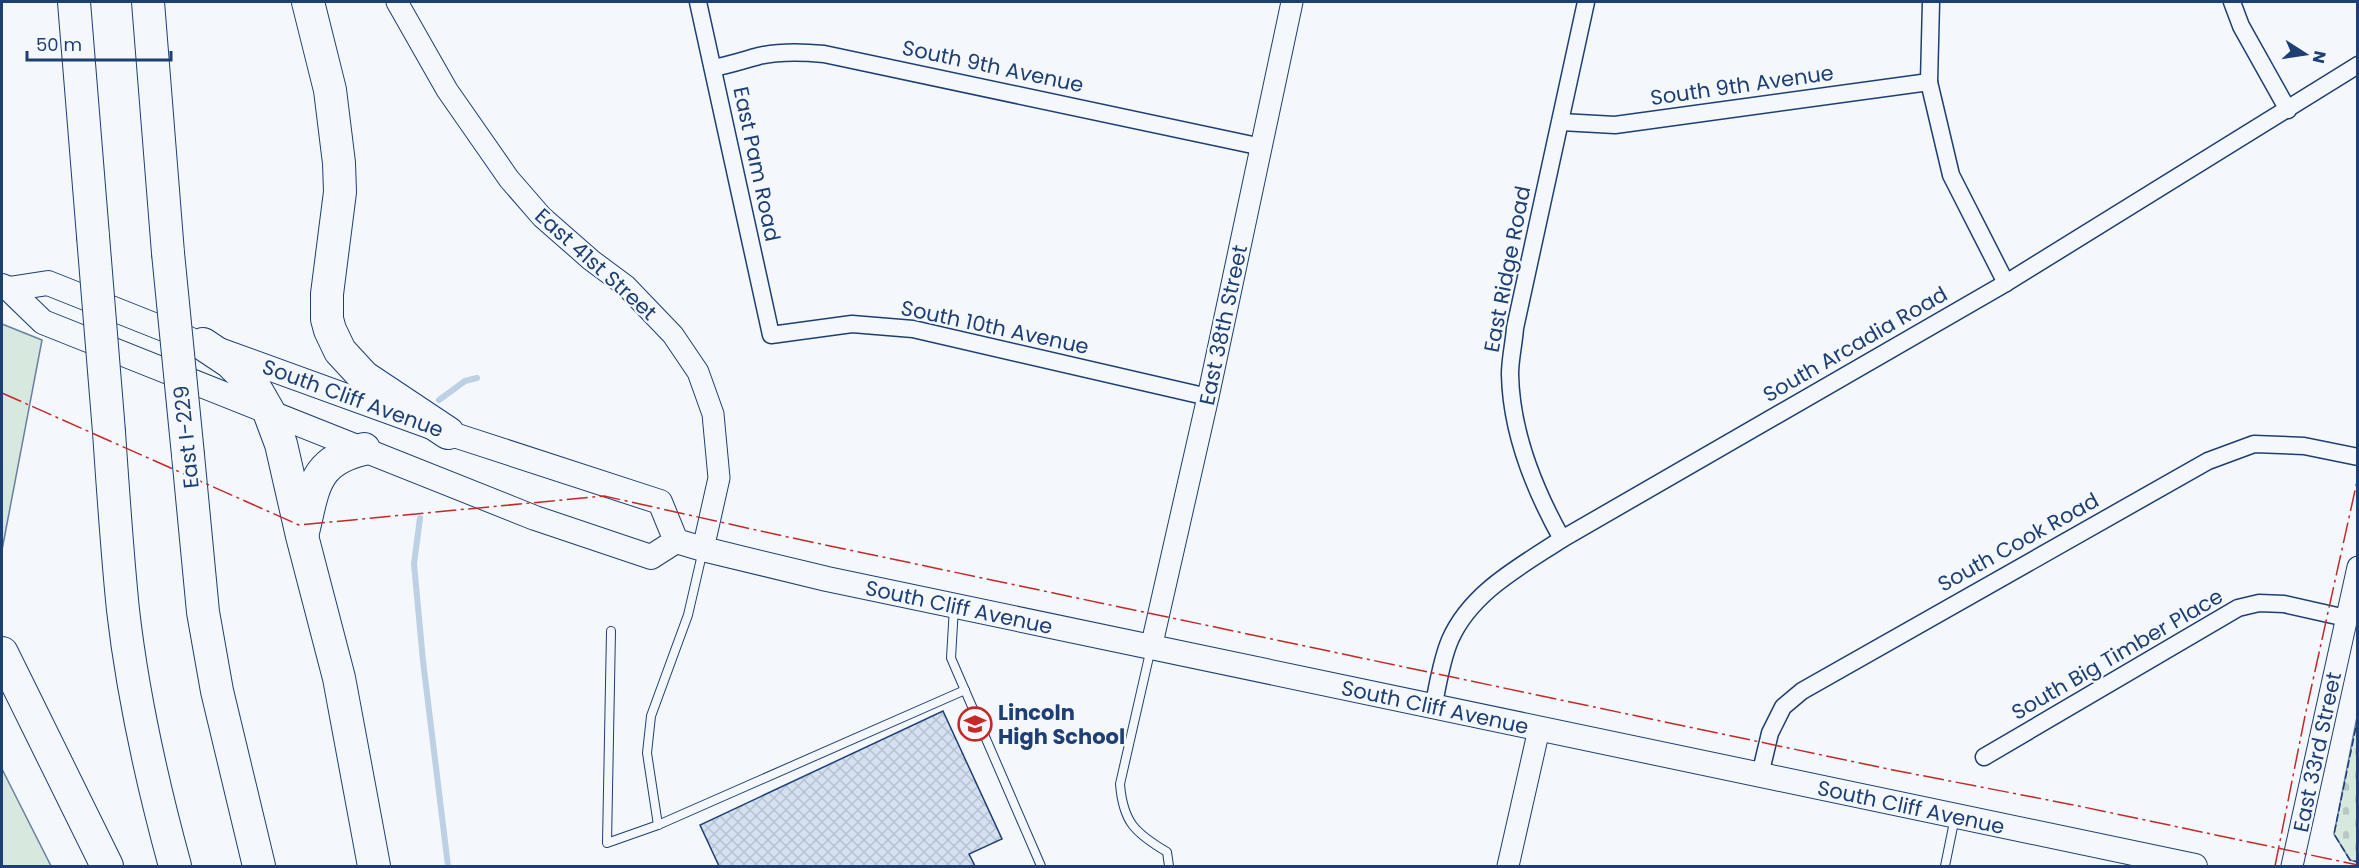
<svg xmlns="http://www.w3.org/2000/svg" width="2359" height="868" font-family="Poppins,sans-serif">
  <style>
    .cemetery { fill: url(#cemetery-stones); stroke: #687fa3; stroke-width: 1.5 }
    .green { fill: #d7e8df; stroke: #687fa3; stroke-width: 1.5 }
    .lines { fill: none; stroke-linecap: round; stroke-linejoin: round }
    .stream { stroke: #bed0e5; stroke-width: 6 }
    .building { fill: url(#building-cross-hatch); stroke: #1d3f73; stroke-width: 1.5 }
    .service-casing { stroke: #1d3f73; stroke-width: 10 }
    .minor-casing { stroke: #1d3f73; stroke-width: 19 }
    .tertiary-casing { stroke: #1d3f73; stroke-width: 23 }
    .secondary-casing { stroke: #1d3f73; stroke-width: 26 }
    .motorway-casing { stroke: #1d3f73; stroke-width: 34 }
    .service { stroke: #f4f7fb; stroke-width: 8 }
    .minor { stroke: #f4f7fb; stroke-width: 16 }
    .tertiary { stroke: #f4f7fb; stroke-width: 21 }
    .secondary { stroke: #f4f7fb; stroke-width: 24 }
    .motorway { stroke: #f4f7fb; stroke-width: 32 }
    .motorway-bridge-casing { stroke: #1d3f73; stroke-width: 34; stroke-linecap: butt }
    .motorway-bridge { stroke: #f4f7fb; stroke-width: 32 }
    .fence { stroke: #1d3f73; stroke-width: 1.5; stroke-dasharray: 8 3; stroke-linecap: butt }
    .power { stroke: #c62828; stroke-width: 1.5; stroke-dasharray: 21 4.5 3 4.5; stroke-linecap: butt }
    .labels { text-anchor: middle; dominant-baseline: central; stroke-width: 4.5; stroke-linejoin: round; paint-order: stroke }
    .street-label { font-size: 21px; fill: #1d3f73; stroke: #f4f7fb }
    .poi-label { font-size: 21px; font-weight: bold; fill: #1d3f73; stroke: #f4f7fb; text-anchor: start }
  </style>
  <defs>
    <pattern id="cemetery-stones" width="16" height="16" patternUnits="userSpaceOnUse" patternTransform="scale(1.5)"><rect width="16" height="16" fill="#d7e8df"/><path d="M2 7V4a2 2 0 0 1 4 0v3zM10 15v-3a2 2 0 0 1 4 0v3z" fill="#b8c8c3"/></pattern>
    <pattern id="building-cross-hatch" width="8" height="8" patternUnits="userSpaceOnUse" patternTransform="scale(1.5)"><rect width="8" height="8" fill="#d5e0f0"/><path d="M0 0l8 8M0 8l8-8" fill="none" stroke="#b6c1d1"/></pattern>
  </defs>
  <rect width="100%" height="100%" fill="#f4f7fb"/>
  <path class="cemetery" d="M2357,717V862L2350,860L2334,834Z"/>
  <g class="green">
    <path d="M2,324L42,340L2,550Z"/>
    <path d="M2,769L51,866H2Z"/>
  </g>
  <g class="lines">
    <g class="stream">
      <path d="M439,400L465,381L477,378"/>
      <path d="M420,518L414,564L423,661L448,866"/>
    </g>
  </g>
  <path class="building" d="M943,711L1002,839L969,854L975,866H719L700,825Z"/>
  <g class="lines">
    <defs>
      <g id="service">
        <path d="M954,607L951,658L1041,866"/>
        <path d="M611,631L607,843L658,825L965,690"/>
        <path d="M1151,648L1120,784C1123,822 1135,833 1167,852L1169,866"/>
        <path d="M658,825L647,753L651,716L688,615L703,550"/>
        <path d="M1945,866L1955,817"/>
      </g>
      <g id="minor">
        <path d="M698,2L771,335L852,324L913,329L1208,397"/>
        <path d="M1931,2L1929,82L1951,175L2006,283"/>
        <path d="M2232,2L2241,26L2288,110"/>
        <path d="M713,68C729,65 744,60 759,56C780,51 803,52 824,54L1262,147"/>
        <path d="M1561,122L1615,125L1929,82"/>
        <path d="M1562,539C1534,489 1511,432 1510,374C1510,359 1514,343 1515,328L1586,2"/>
        <path d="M1433,708C1438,685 1441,661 1450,640C1471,592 1521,566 1562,539L2006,283L2358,65"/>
        <path d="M1984,757L2238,608L2259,603L2284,604L2346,618"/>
        <path d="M1760,775L1770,733L1783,707L1802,691L2208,461L2254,444L2304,446L2358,457"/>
      </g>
      <g id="tertiary">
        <path d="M397,2L447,90L509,179L542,217L591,260L626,286L673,335L698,372L713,414L719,478L703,549"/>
        <path d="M1151,648L1208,397L1292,2"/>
        <path d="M1508,866L1539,729"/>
        <path d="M2292,866L2358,567"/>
      </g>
      <g id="secondary">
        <path d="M2,286L9,289L43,322L535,518L651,557L676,541"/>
        <path d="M9,289L48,283L189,339"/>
        <path d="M222,351L448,433L660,502L676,541L703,549L827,579L2195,866"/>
      </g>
      <g id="motorway">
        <path d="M74,2L93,236"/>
        <path d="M148,2L168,253"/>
        <path d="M308,2L330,90L339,163L340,192L327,294V319L330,330L340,351L364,377L448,433"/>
        <path d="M203,344L230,362L254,386L269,412L281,444L302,536L339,678L374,866"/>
        <path d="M109,432C113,491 117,551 123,610C133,697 152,782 175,866"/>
        <path d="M188,455L203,612L217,691L259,866"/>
        <path d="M303,532C314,488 313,461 364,449"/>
        <path d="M2,653L107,866"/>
      </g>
    </defs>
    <use href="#service" class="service-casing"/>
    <use href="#minor" class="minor-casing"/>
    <use href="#tertiary" class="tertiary-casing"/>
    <use href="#secondary" class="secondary-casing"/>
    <use href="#motorway" class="motorway-casing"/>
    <use href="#service" class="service"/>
    <use href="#minor" class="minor"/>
    <use href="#tertiary" class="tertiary"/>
    <use href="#secondary" class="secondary"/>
    <use href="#motorway" class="motorway"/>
    <defs>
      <g id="motorway-bridge">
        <path d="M93,236L109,432"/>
        <path d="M168,253L188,455"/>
      </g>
    </defs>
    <use href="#motorway-bridge" class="motorway-bridge-casing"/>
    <use href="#motorway-bridge" class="motorway-bridge"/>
    <path class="fence" d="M2358,717L2334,834L2350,860L2358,862"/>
    <g class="power">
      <path d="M2,393L299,525L604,496L783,536L1893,770L2074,805L2358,865"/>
      <path d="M2275,866L2305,716L2358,477"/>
    </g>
  </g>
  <defs>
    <symbol id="school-ring" viewBox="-11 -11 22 22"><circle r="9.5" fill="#f4f7fb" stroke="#c62828" stroke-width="1.5"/><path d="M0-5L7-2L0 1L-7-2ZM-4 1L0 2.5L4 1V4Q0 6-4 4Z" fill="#c62828"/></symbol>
  </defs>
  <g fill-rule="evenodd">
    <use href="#school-ring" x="956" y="705" width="38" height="38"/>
  </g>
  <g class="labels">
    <g class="street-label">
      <text transform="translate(993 66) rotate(12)">South 9th Avenue</text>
      <text transform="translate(1742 85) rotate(-8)">South 9th Avenue</text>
      <text transform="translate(757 164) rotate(78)">East Pam Road</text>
      <text transform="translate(596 264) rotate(42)">East 41st Street</text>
      <text transform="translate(1507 269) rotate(-79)">East Ridge Road</text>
      <text transform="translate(1223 325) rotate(-78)">East 38th Street</text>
      <text transform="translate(995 327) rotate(12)">South 10th Avenue</text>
      <text transform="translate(1855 344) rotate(-30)">South Arcadia Road</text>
      <text transform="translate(353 398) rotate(20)">South Cliff Avenue</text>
      <text transform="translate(186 437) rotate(-96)">East I-229</text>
      <text transform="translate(2018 542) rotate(-29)">South Cook Road</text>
      <text transform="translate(959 607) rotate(12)">South Cliff Avenue</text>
      <text transform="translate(2117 654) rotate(-30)">South Big Timber Place</text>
      <text transform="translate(1435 707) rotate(12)">South Cliff Avenue</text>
      <text transform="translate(2317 752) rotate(-78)">East 33rd Street</text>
      <text transform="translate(1911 807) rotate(12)">South Cliff Avenue</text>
    </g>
    <g class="poi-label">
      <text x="998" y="712">Lincoln<tspan x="998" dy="24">High School</tspan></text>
    </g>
  </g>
  <rect width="2359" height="868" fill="none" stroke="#1d3f73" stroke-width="6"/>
  <g transform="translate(2305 54) rotate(102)" stroke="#f4f7fb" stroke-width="4.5" paint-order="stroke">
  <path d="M0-4.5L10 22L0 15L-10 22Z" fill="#1d3f73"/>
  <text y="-9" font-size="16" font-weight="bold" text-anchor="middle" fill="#1d3f73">N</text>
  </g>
  <path d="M27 51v9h144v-9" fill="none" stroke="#1d3f73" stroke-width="3"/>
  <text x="36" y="51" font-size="18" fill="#1d3f73" stroke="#f4f7fb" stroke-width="4.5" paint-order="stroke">50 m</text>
</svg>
